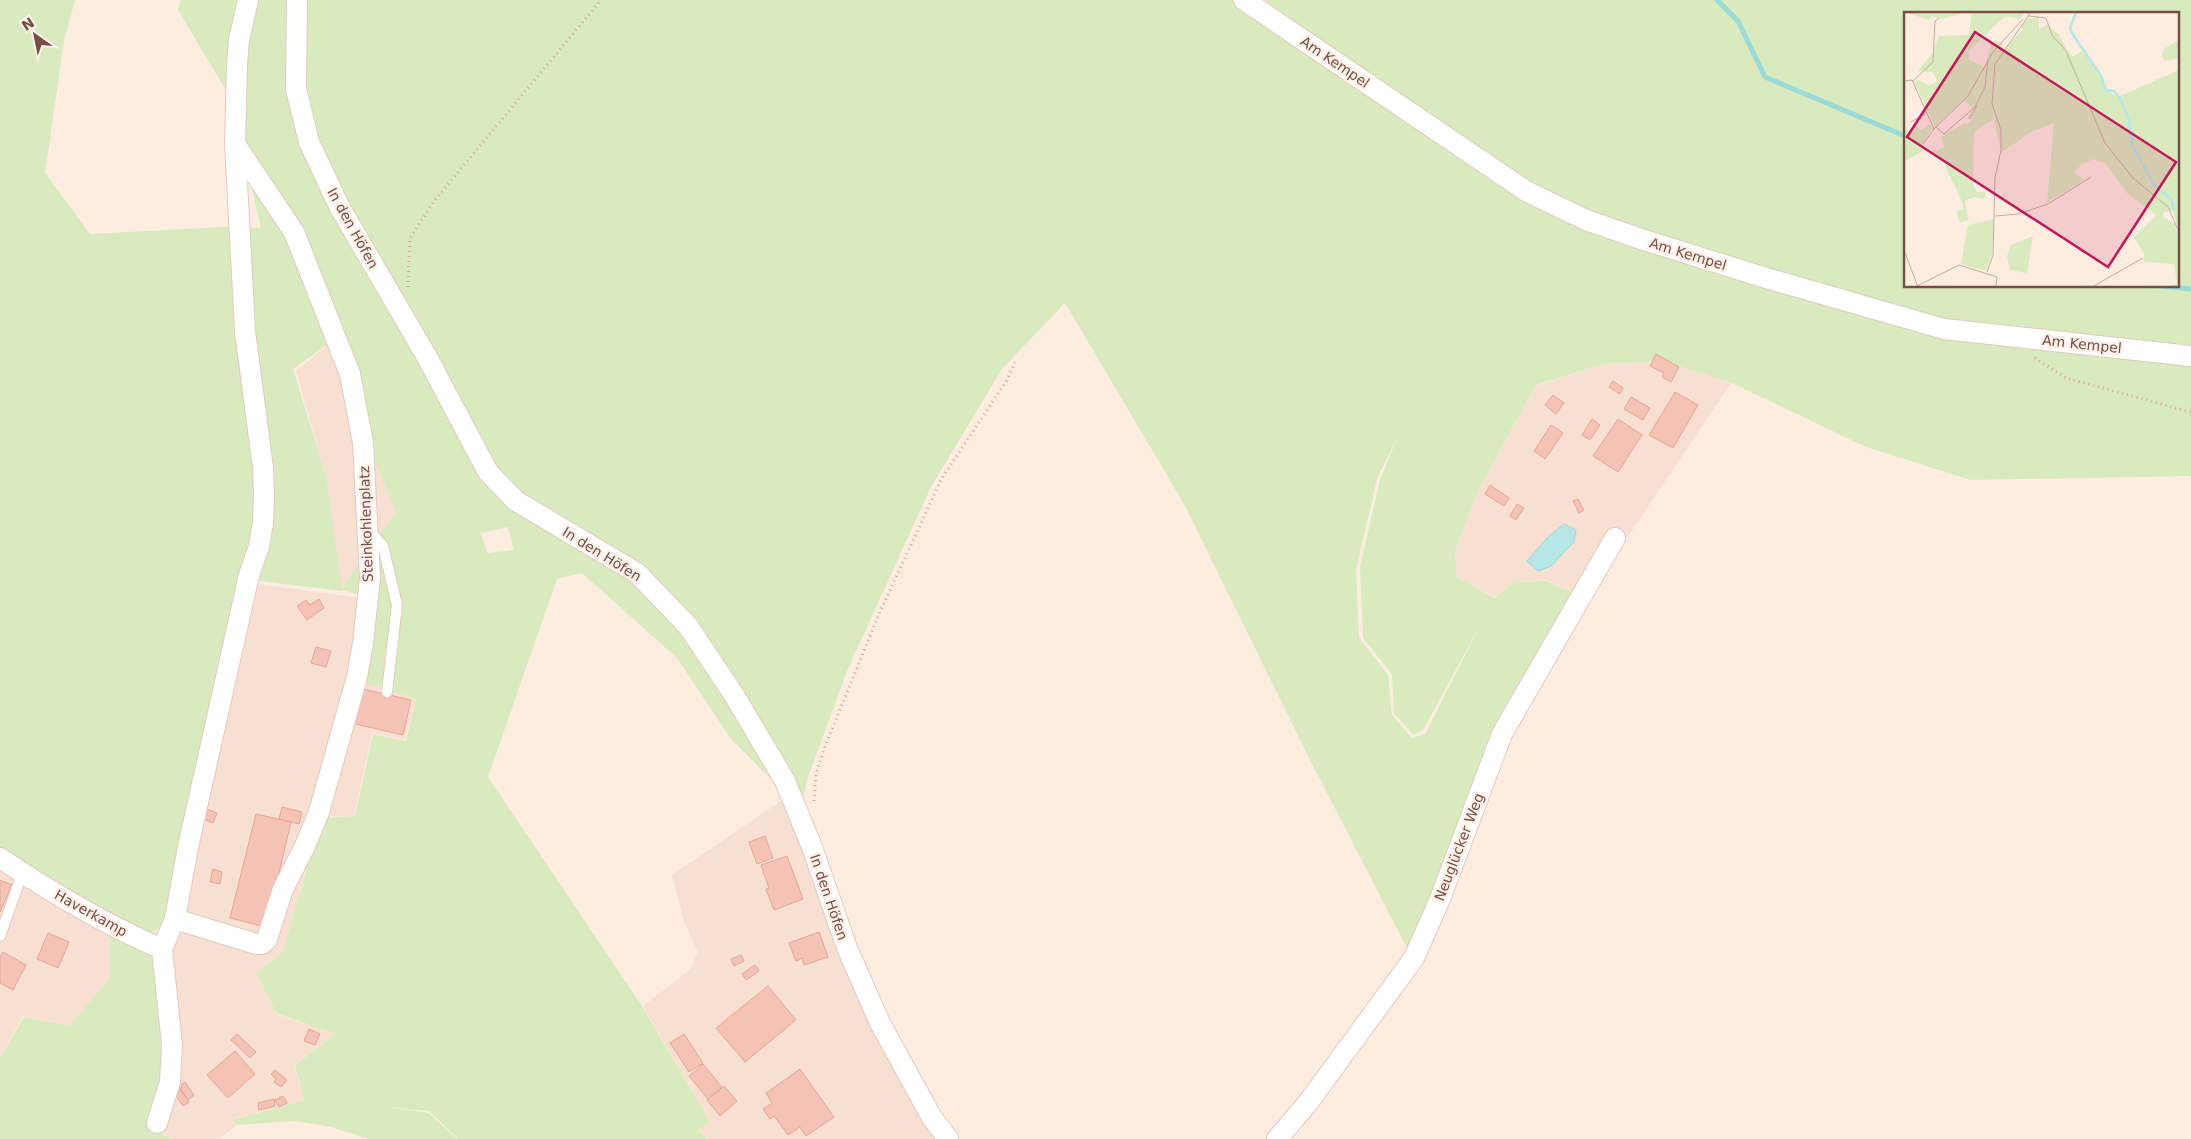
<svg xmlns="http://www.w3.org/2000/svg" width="2191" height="1139" font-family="'DejaVu Sans',sans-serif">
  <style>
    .residential { fill: #f7dfd1 }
    .green { fill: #d9ebbe; fill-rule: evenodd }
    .water { fill: #b4e7e5; stroke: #9adad7 }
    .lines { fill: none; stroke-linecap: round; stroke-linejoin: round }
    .stream { stroke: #9adad7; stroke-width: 5 }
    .building { fill: #f4c3b6; stroke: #e7a596 }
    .lane-casing { stroke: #e4c9bf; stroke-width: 12 }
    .street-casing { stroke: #e4c9bf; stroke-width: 22 }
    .path { stroke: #d9a69a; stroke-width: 3; stroke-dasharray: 1 4; stroke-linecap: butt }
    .lane { stroke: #fff; stroke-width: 10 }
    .street { stroke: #fff; stroke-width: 20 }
    .labels { text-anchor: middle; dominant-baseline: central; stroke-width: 5; stroke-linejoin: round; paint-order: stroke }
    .street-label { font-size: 14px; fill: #754e46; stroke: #fff1e8 }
    .inset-river { fill: none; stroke: #b4e7e5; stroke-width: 2.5 }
    .inset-road { fill: none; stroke: #c7ada2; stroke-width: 1 }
    .view { fill: #c2185b; fill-opacity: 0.15; stroke: #c2185b; stroke-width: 2.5 }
    .inset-edge { fill: none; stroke: #754e46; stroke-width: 2.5 }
  </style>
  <rect width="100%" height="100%" fill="#fdece0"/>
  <g class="residential">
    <path d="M328,345L396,512L342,591L326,476L296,371Z"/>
    <path d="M1663,361L1731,383L1586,599L1544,579L1513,583L1494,597L1458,578L1455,552L1478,491L1536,386L1604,364Z"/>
    <path d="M250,583L374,600L361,681L416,699L405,740L372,733L354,816L320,817L283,952L256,973L276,1014L335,1034L294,1065L304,1100L233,1119L236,1126L218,1139H173L160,1131L172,956Z"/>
    <path d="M784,799L863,1001L922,1121L936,1139H708L699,1129L710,1121L643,1006L690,970L698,952L684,921L672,875Z"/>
    <path d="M0,867L109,931L110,978L69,1026L23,1016L0,1057Z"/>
  </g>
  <g class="green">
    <path d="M0,0H75L64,41L45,173L90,234L221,227L261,228L230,97L178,10L181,0H1235L1495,179L1696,254L1554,200L1478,154L1265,0H2191V476L1971,480L1866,447L1732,383L1663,361L1604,364L1536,385L1478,491L1455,552L1457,577L1494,598L1513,583L1544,580L1578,595L1410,954L1309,758L1184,504L1065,303L1002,369L931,487L847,671L808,777L802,803L770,778L730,738L677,658L582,573L557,579L488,777L642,1006L710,1121L699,1130L707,1139H458L429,1111L387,1107L429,1113L457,1139H369L331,1127L296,1121L236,1125L232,1120L304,1100L295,1065L335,1034L276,1013L256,973L283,952L321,818L355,816L373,734L406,741L416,699L361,682L375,599L342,590V591L244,579L173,897L162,927L145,935L0,850ZM1905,14H2177V286H1905ZM327,345L396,512L342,588L326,476L293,369ZM1398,436L1380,480L1360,567L1363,638L1392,674L1394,713L1413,735L1423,730L1483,620L1425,734L1412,738L1392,715L1388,675L1359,637L1356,570L1377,479ZM508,527L514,550L488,553L479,529L481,533Z"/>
    <path d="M109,931L151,953L157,964L166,1049L153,1129L172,1139H0V1058L24,1017L69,1026L110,978Z"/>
  </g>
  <path class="water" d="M1564,524L1576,530L1574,542L1551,566L1538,571L1527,561L1549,536Z"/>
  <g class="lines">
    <g class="stream">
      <path d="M1717,0L1738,21L1765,77L1905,136"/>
      <path d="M2160,286L2191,289"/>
    </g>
  </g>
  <g class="building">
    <path d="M1656,354L1679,367L1671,382L1662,377L1664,373L1650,366Z"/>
    <path d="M1613,381L1623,388L1620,394L1609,387Z"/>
    <path d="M1675,392L1698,405L1673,448L1649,435Z"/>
    <path d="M1553,395L1564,403L1556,414L1545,405Z"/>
    <path d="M1631,397L1650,408L1643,420L1624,409Z"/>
    <path d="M1592,419L1600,425L1590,440L1582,435Z"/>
    <path d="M1618,419L1642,435L1618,472L1593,456Z"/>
    <path d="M1551,425L1563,433L1545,459L1534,451Z"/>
    <path d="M1490,485L1509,498L1504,506L1485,494Z"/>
    <path d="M1578,499L1584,510L1579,513L1573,501Z"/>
    <path d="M1517,504L1524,508L1516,520L1510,516Z"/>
    <path d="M319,599L324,608L307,620L297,606L306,600L310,605Z"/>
    <path d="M316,647L331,651L326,667L311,663Z"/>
    <path d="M359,688L411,700L403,735L351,723Z"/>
    <path d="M282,807L302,812L299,824L279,819Z"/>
    <path d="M207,809L217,813L213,823L203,819Z"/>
    <path d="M256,814L291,822L266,927L230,918Z"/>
    <path d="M765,836L773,858L757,864L749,842Z"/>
    <path d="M787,856L803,899L774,910L766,889L769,888L761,865Z"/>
    <path d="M213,869L222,872L220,884L210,882Z"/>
    <path d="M0,880L12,885L0,912Z"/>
    <path d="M819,932L828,957L804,965L802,958L796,961L789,943Z"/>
    <path d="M48,933L69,942L58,968L37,959Z"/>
    <path d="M3,952L26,965L13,990L0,983V957Z"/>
    <path d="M741,955L744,961L734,966L731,959Z"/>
    <path d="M755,965L759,971L746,980L742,974Z"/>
    <path d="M768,986L796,1020L745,1062L716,1028Z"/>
    <path d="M309,1029L320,1034L315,1045L304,1041Z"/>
    <path d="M237,1034L256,1052L250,1058L231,1040Z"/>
    <path d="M684,1034L703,1063L689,1072L670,1043Z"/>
    <path d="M235,1051L255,1074L228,1098L207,1075Z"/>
    <path d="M703,1064L722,1087L708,1099L689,1076Z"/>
    <path d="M800,1069L834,1117L806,1136L800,1127L788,1135L774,1116L770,1119L763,1109L772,1103L766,1093Z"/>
    <path d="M275,1070L287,1080L281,1087L274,1082L276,1079L271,1074Z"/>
    <path d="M185,1082L194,1095L188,1100L179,1086Z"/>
    <path d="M724,1086L737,1101L720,1116L707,1100Z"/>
    <path d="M180,1089L189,1102L183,1106L174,1093Z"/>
    <path d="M283,1096L287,1103L279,1107L275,1100Z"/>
    <path d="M274,1099L275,1106L259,1110L258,1103Z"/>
  </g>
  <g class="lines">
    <defs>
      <g id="lane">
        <path d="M369,530L383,546L397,605L387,692"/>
        <path d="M0,936L22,874"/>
      </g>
      <g id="street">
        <path d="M297,0L296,89L309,142L339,206L427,357L488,472L516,501L637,573L688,626L734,695L785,781L812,847L847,948L880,1023L931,1116L948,1139"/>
        <path d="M1244,0L1526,191L1586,220L1641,239L1766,278L1944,329L2191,356"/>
        <path d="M0,858C52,893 104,924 162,949"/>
        <path d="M175,919L256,944H262L267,939L283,889L304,848L319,812L357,677L363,643L370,578L363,443L350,374L294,232L235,144"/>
        <path d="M157,1123L170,1082L172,1045L162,949L175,919L188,847L249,575L259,546L263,523L264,495L263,468L245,331L235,144L237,65L239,40L248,0"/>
        <path d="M1277,1139L1307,1104L1414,958L1440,899L1502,734L1615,538"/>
      </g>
    </defs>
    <use href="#lane" class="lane-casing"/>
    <use href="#street" class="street-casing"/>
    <g class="path">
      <path d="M408,287L410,238L435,200L601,0"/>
      <path d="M2035,358L2066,378L2191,412"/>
      <path d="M814,801L816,774L824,749L879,614L942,478L1007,380L1016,360"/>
    </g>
    <use href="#lane" class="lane"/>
    <use href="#street" class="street"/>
  </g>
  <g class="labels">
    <g class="street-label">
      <text transform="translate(1335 62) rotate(34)">Am Kempel</text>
      <text transform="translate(353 228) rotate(61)">In den Höfen</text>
      <text transform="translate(1688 254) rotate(17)">Am Kempel</text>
      <text transform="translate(2082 344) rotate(6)">Am Kempel</text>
      <text transform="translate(366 524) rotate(-92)">Steinkohlenplatz</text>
      <text transform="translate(602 554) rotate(32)">In den Höfen</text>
      <text transform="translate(1459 847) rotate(-69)">Neuglücker Weg</text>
      <text transform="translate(829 897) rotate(71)">In den Höfen</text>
      <text transform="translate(91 913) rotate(29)">Haverkamp</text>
    </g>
  </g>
  <g transform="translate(1904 12)">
    <rect width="275" height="275" fill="#fdece0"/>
    <path d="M0,0H64L38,7L27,4L25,8ZM68,0H121L116,7L101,4L65,39V47L81,56L87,32L91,28L98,31L99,38L119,17L117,15L123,7L135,5V18L143,12L154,22L168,45L181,37L202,78L214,85L275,58V219L269,199L259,200L260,206L270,211L275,222V275H261L273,272L270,252L240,250V242L230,225L252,203L223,181L202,152L189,147L177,153L170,160L180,168L143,191L150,111L127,120L97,141L90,107L70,120L69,172L73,180H81V187L70,185L61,189L64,208L56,211L52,199L59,197V192L39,149L26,137L33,139L40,135L37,125L62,110L64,112L67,109L64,104L70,97L59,88L31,115L10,70L15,68L25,74L34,69L28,60L14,59L29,40L35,24L65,23ZM275,28V46L261,49L258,44L260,37ZM26,112L28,116L18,133L21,138L0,150V117L5,119L13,115L17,118ZM90,207L88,242L82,259L57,252L64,213ZM129,224L123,261L106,258L103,244L107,233Z" fill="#d9ebbe"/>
    <path class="inset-river" d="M172,0L166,16L169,23L196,62L202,78L210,79L216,86L225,107L228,132L250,173L267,187L270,198"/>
    <path class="inset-road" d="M125,4L142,6L148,23L162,39L201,131L229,166L264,195L275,220M0,69L8,68L30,117M8,70L29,50L31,9L35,6M65,107L73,94M7,110L21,102M32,115L40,122L71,95L81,75L84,47M19,132L30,117L64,84L89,40L119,7M91,204L114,202L144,192L187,165M0,238L14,275M83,260L89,243L91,166L97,138V118L88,92L91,52L127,0M13,274L55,253L93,265L92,275M188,275L239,246"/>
    <path class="view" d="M71,20L272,150L204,255L3,125Z"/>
    <rect width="275" height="275" class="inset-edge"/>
  </g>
  <g transform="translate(35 35) rotate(327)" stroke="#fff1e8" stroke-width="4" paint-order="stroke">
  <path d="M0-4L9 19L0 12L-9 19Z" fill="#754e46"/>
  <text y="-8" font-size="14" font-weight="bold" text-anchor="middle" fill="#754e46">N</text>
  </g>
</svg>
